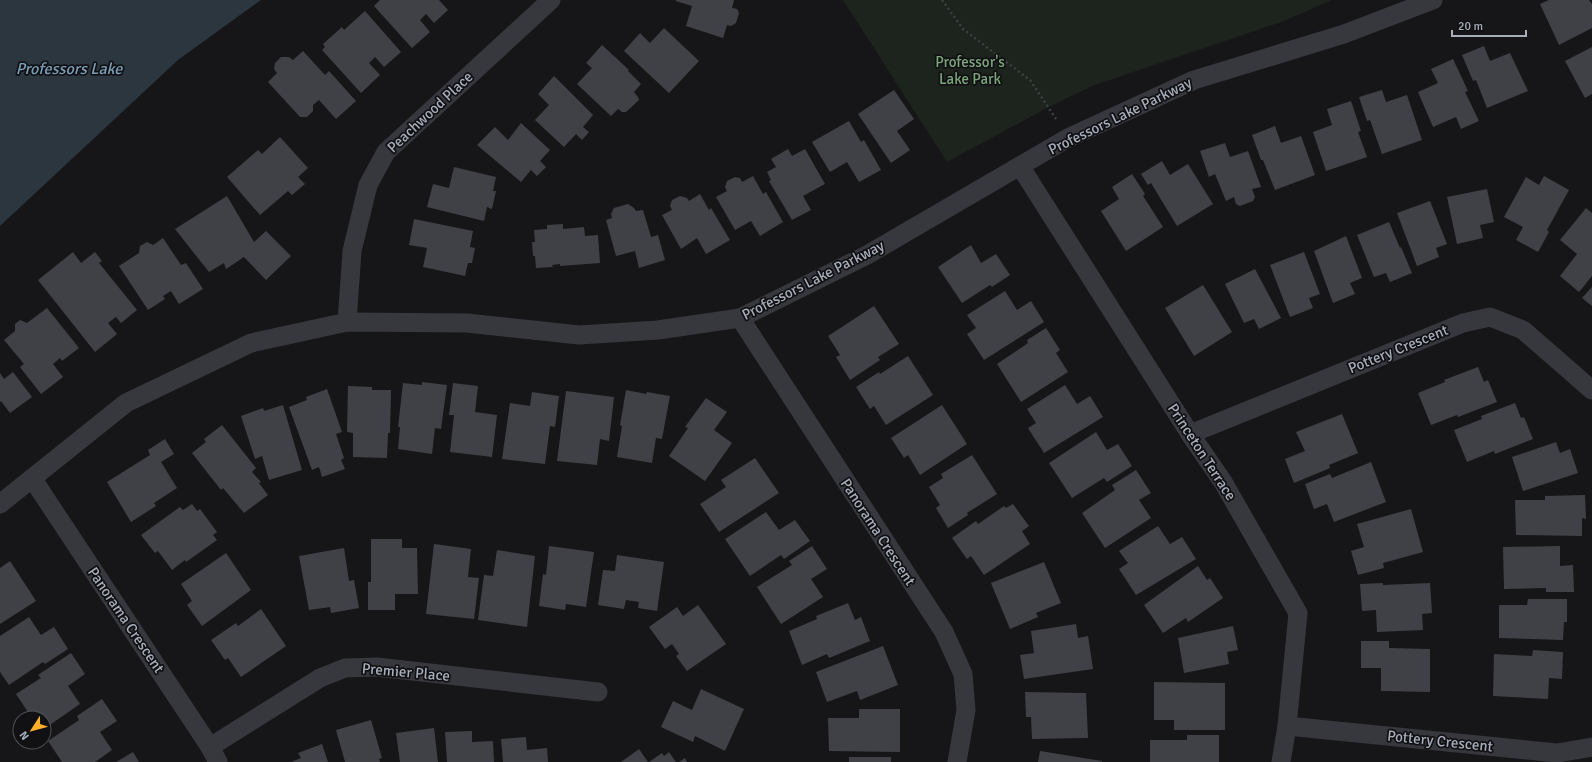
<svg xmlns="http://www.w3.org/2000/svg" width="1592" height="762" font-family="Signika,sans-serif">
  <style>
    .green { fill: #1c241d }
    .water { fill: #2b363e }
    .building { fill: #404146 }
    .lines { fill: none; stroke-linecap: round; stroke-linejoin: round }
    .path { stroke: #3d4045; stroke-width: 2.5; stroke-dasharray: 2 3; stroke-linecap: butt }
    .street { stroke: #37383e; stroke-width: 19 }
    .labels { text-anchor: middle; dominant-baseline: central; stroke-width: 3.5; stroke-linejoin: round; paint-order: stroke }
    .park-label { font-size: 15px; fill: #7ca77d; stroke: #111114 }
    .street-label { font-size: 15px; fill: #a7aeba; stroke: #111114 }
    .water-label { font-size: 16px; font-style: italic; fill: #7b9eb8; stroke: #111114 }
  </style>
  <rect width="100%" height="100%" fill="#161619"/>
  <path class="green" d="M843,0H1332L1284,21L1092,86L1043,110L947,162Z"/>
  <path class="water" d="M0,0H261L178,60L0,226Z"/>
  <g class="building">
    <path d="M380,0H439L448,10L434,23L426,14L420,20L430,32L412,48L374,6Z"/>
    <path d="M676,0H734L732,8L737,9L739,13L736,23L731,26L727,25L723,38L686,26L692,6L676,1Z"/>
    <path d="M1549,0H1589L1592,4V28L1559,45L1540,4Z"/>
    <path d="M365,11L401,52L384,67L375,57L369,63L380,75L361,93L322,50L325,47L323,44L342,27L344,30Z"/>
    <path d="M664,28L699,61L669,93L624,51L640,33L650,43Z"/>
    <path d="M602,45L629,70L628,71L641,84L634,92L638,97L639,100L626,112H622L618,109L611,116L577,84L592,68L586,63Z"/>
    <path d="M1484,46L1490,61L1510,53L1528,91L1487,108L1476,80L1473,81L1462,55Z"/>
    <path d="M1592,47V94L1585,98L1565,61Z"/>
    <path d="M303,51L325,75L329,71L356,101L336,119L319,100L313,105V111L307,117H300L268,82L277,73L274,69L275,63L281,57H289L293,60Z"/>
    <path d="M1453,59L1468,91L1465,92L1479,121L1461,129L1456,117L1433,127L1418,92L1438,83L1431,69Z"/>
    <path d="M554,76L593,115L583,127L589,132L582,140L576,134L564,147L535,120L549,105L538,94Z"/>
    <path d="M894,90L914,119L897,131L910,150L891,163L858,114Z"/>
    <path d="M1382,90L1386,102L1407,95L1422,140L1382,154L1370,120L1367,121L1359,97Z"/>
    <path d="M1351,101L1361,131L1358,132L1367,157L1326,171L1313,132L1332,125L1327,109Z"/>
    <path d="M849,121L861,142L864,140L881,170L859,182L847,162L830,172L812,142Z"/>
    <path d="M521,123L550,150L540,161L546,167L537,176L531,170L521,182L477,145L495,127L508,140Z"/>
    <path d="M1275,126L1281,143L1301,136L1315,175L1275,190L1263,160H1261L1252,135Z"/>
    <path d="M280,137L308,168L298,177L305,184L292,195L288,191L260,215L227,177L258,150L262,154Z"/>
    <path d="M1225,143L1230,157L1248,151L1261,187L1252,189L1255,197L1253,201L1240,206L1236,204L1234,197L1226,201L1215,174L1209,177L1200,151Z"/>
    <path d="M788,149L792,156L805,149L825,184L803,196L811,210L792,220L769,181L771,180L767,172L776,167L771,159Z"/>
    <path d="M1162,161L1170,175L1188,164L1213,204L1177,226L1151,183L1148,185L1141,174Z"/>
    <path d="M454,167L496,177L493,191H496L492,209L487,207L484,221L427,207L433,184L449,188Z"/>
    <path d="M1132,174L1145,194L1143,196L1163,227L1126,251L1101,211L1119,199L1112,187Z"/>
    <path d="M753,176L763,194L766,192L783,222L760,236L751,221L735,230L716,197L727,191L725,187L727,181L735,177L740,178L742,182Z"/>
    <path d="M1544,176L1569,190L1547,230L1549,232L1538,252L1516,240L1523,227L1504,217L1526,177L1539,185Z"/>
    <path d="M1487,189L1494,222L1480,225L1483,238L1457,244L1447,197Z"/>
    <path d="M700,194L709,210L711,208L730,240L706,254L697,238L681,249L662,215L672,210L670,206L672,200L680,196L687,198L689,201Z"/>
    <path d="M227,196L254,242L266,231L291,256L266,280L244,257L226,269L224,263L209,272L175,229Z"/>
    <path d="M1430,201L1447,244L1436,248L1439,257L1417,266L1397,213Z"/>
    <path d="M628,204L634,208L636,211L643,210L651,237L658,235L665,260L639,268L635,251L616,256L606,220L612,218L611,214L614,208Z"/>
    <path d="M1586,208L1592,213V276L1579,292L1560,276L1577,254L1560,240Z"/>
    <path d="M414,219L473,231L470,247L475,248L472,263H468L465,276L423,267L427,248L409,245Z"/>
    <path d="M1389,222L1400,248L1401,247L1412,273L1390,282L1386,273L1374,277L1357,235Z"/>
    <path d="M563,224V229L584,227L585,236L598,235L600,263L560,266V264L552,265L553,267L536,268L535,256H533L532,242H535L534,230L547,229V225Z"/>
    <path d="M1346,236L1362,278L1350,283L1355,294L1333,303L1314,251Z"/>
    <path d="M163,238L181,265L186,263L203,289L179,304L171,291L163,296L165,299L148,310L119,266L139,253L140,246L147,242L153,245Z"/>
    <path d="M971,245L981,263L996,254L1010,275L992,287L990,285L962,303L938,267Z"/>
    <path d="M73,252L81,263L95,252L102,261L99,263L137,310L121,323L116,317L108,323L117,334L95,352L38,280Z"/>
    <path d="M1304,252L1320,294L1309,298L1313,308L1290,317L1270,265Z"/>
    <path d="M1255,269L1281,318L1259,329L1254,319L1244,323L1225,284Z"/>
    <path d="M1203,285L1232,332L1194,356L1165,308Z"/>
    <path d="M1592,287V306L1582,298Z"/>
    <path d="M1005,291L1017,310L1031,301L1044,322L984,360L967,334L976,328L967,315Z"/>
    <path d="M874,306L899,344L878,357L880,360L850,380L836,357L840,355L828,336Z"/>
    <path d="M47,308L79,348L62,361L60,358L53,364L63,377L41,394L20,367L24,364L4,340L15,331V324L20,320L27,323Z"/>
    <path d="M1046,328L1060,350L1056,353L1068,372L1021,402L997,364L1028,343L1027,340Z"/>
    <path d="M908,356L933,395L886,425L874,406L870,409L856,387L879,372L880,374Z"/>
    <path d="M1478,367L1484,382L1488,380L1497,402L1458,417L1457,415L1431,425L1418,393L1445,382L1444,380Z"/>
    <path d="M13,372L32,397L10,413L1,401L0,402V373L4,379Z"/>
    <path d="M422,382L447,385L441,429L435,428L432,454L398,449L400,427H398L403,383L422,385Z"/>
    <path d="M453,383L478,386L475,412L497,415L492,457L450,452L454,415H449Z"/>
    <path d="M1065,385L1077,404L1090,396L1103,417L1044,453L1028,428L1036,423L1027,409Z"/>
    <path d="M348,386L372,387V390H391L390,433H388L387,458L353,457V433L347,432Z"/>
    <path d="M327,389L342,432L336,434L344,458L341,460L345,469L322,477L319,467L312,470L289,407L307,400L306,397Z"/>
    <path d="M626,390L646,394L647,392L670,396L662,439L656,438L652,463L617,457L622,426L620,425Z"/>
    <path d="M566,391L614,397L609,441L600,439L597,465L557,461Z"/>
    <path d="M532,392L559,396L555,427L550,426L545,464L502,459L510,403L530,406Z"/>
    <path d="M706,398L727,412L714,430L732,443L705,481L669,456L688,428L685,427Z"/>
    <path d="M1515,403L1521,418L1524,417L1533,439L1495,454L1494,451L1467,462L1454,430L1482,419L1481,416Z"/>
    <path d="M283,405L302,470L269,480L262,456L255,459L241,416L263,408L264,411Z"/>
    <path d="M942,405L967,444L920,475L908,455L904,458L891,438Z"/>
    <path d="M1342,414L1358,453L1329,465L1330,468L1294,483L1285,459L1305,451L1296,432Z"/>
    <path d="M222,425L256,468L252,472L261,482L259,483L268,495L244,513L223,488L221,490L192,453L206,442L204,439Z"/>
    <path d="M1096,432L1107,450L1118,444L1132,466L1107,482L1104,478L1072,498L1049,463Z"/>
    <path d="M165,439L174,454L161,462L177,488L154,503L156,506L131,522L107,482L150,455L148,450Z"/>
    <path d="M1556,442L1560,453L1570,449L1578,473L1523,491L1512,457Z"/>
    <path d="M972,455L997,494L967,513L968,515L948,528L936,508L940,505L929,487L943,478L941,474Z"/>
    <path d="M755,458L779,493L719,532L700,504L726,487L721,480Z"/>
    <path d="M1371,462L1386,502L1334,522L1327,504L1314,509L1305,484L1330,474L1332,478Z"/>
    <path d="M1136,470L1151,493L1139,500L1151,518L1105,548L1082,513L1115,490L1112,485Z"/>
    <path d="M1585,495L1586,519L1582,518V536L1516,535L1515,500H1545V496Z"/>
    <path d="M192,504L197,511L200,509L217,532L213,535L217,540L186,562L185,560L172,570L158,551L155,553L141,535L180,507L183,510Z"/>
    <path d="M1013,504L1029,526L1022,531L1030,544L984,575L971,556L967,559L952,538L976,521L978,524L1004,506L1006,508Z"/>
    <path d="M1411,509L1423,552L1383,563L1384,568L1358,575L1351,551L1364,547L1357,524Z"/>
    <path d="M766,512L779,530L795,520L810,541L784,559L781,555L750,576L725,539Z"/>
    <path d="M1158,526L1170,544L1182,537L1196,559L1136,595L1119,569L1128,563L1119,551Z"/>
    <path d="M371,539H402V548H417L418,594H395V610H368V582H371Z"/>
    <path d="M434,544L471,549L468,577L479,578L474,619L426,614Z"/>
    <path d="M549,546L594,552L586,607L566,604L565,610L539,606L543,574L546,575Z"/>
    <path d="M812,546L827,569L811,579L823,597L781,624L757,587L792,565L789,561Z"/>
    <path d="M1560,546V566L1573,565L1574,592H1546V588L1504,589L1503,547Z"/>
    <path d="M344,548L349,581L354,580L359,608L331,613L330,607L309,610L299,556Z"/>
    <path d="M497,550L535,556L527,627L478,620L484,575L493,576Z"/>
    <path d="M226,553L251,590L202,626L187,605L192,601L181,584Z"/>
    <path d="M617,555L664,562L657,611L638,608L639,602L626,600L624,609L598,605L603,570L615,571Z"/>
    <path d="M10,561L36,601L0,624V568Z"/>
    <path d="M1044,562L1061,603L1036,613L1038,617L1010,629L991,583Z"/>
    <path d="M1198,566L1207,580L1210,578L1223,598L1188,622L1186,618L1163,633L1144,605Z"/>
    <path d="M1383,583V585L1430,583L1432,613L1422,614L1423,630L1377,632L1376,610L1362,611L1360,584Z"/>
    <path d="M1528,599H1567V622H1564L1563,640L1499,638V605H1527Z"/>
    <path d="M848,603L855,620L861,617L870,641L829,658L827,654L802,665L789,631L817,619L816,616Z"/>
    <path d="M698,605L726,644L687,671L676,656L679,654L672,644L665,649L649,627L677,607L683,616Z"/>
    <path d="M261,609L286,646L241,677L228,658L225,660L211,640L236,623L238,626Z"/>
    <path d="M29,617L41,635L54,627L68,649L45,664L43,662L9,685L0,672V636Z"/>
    <path d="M1076,624L1078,638L1088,636L1093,669L1024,679L1020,655L1034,653L1031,631Z"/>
    <path d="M1233,626L1238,650L1227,652L1229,664L1184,673L1178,638Z"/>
    <path d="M1361,641H1389V648L1430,649V692L1381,691V668H1361Z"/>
    <path d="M883,646L898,685L860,700L857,691L827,702L816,672Z"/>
    <path d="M1533,650L1563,652L1562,679L1549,678L1548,699L1493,696L1494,654L1532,656Z"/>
    <path d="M71,653L85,674L68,686L80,704L44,729V718H32L16,694L41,678L38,675Z"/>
    <path d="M1154,682L1225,683V730H1174V720H1154Z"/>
    <path d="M701,689L744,709L725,751L695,736L693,742L661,727L673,701L692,710Z"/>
    <path d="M1025,692L1086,693L1088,738L1032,739L1031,717H1026Z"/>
    <path d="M102,699L117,721L100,732L112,750L95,762H62L48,741L79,720L77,716Z"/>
    <path d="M859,709H900V752L829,751L828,718H859Z"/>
    <path d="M371,720L382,758L379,759L380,762H345L336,730Z"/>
    <path d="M434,728L438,762H400L396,733Z"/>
    <path d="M472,731V742L493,741L494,762H447L445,732Z"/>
    <path d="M1187,735H1219V762H1150V740H1187Z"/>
    <path d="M526,737L527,750L547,748L548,762H503L501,739Z"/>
    <path d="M322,744L328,762H291L301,758L298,753Z"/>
    <path d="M639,749L648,762H621Z"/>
    <path d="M1040,751L1102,761V762H1038Z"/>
    <path d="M133,752L139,762H116Z"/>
    <path d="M669,752L676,762H649L662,753L664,756Z"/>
    <rect x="849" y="757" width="42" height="5"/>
    <path d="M685,758L687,762H679Z"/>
  </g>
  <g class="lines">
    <path class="path" d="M942,0L963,29L1030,80L1056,119"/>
    <g class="street">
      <path d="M1020,166L1190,434L1223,482L1298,613L1287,726L1281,762"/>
      <path d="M740,318L944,632L963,674L966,710L957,762"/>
      <path d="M347,322L352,251L368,185L386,152L551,0"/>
      <path d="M1190,434L1463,323L1490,317L1523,330L1592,390"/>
      <path d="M32,478L210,747L218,762"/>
      <path d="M0,504L126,403L251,343L347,322L467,323L579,335L658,330L740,318L867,255L1068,138L1194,80L1344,34L1433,0"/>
      <path d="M1287,726L1557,753L1592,747"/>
      <path d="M210,747L320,678L345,668L377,667L598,692"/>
    </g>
  </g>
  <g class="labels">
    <g class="park-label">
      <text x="970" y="62">Professor's<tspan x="970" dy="17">Lake Park</tspan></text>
    </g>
    <g class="street-label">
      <text transform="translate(430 112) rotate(-43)">Peachwood Place</text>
      <text transform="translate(1120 116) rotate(-26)">Professors Lake Parkway</text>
      <text transform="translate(813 280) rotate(-27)">Professors Lake Parkway</text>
      <text transform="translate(1398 349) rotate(-22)">Pottery Crescent</text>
      <text transform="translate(1202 452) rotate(57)">Princeton Terrace</text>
      <text transform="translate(878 532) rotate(57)">Panorama Crescent</text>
      <text transform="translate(126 620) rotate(56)">Panorama Crescent</text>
      <text transform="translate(406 672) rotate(5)">Premier Place</text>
      <text transform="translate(1440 741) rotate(6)">Pottery Crescent</text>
    </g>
    <g class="water-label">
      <text x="69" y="69">Professors Lake</text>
    </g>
  </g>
  <g transform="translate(32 730) rotate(234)"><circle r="19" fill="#111114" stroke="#4d5056"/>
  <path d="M0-3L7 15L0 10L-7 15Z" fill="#ffaf28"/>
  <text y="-6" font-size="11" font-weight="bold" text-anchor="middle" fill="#a7aeba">N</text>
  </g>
  <path d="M1452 30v6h74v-6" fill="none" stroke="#a7aeba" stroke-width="2"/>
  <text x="1458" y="30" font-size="12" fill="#a7aeba" stroke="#111114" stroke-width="3" paint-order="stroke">20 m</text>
</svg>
